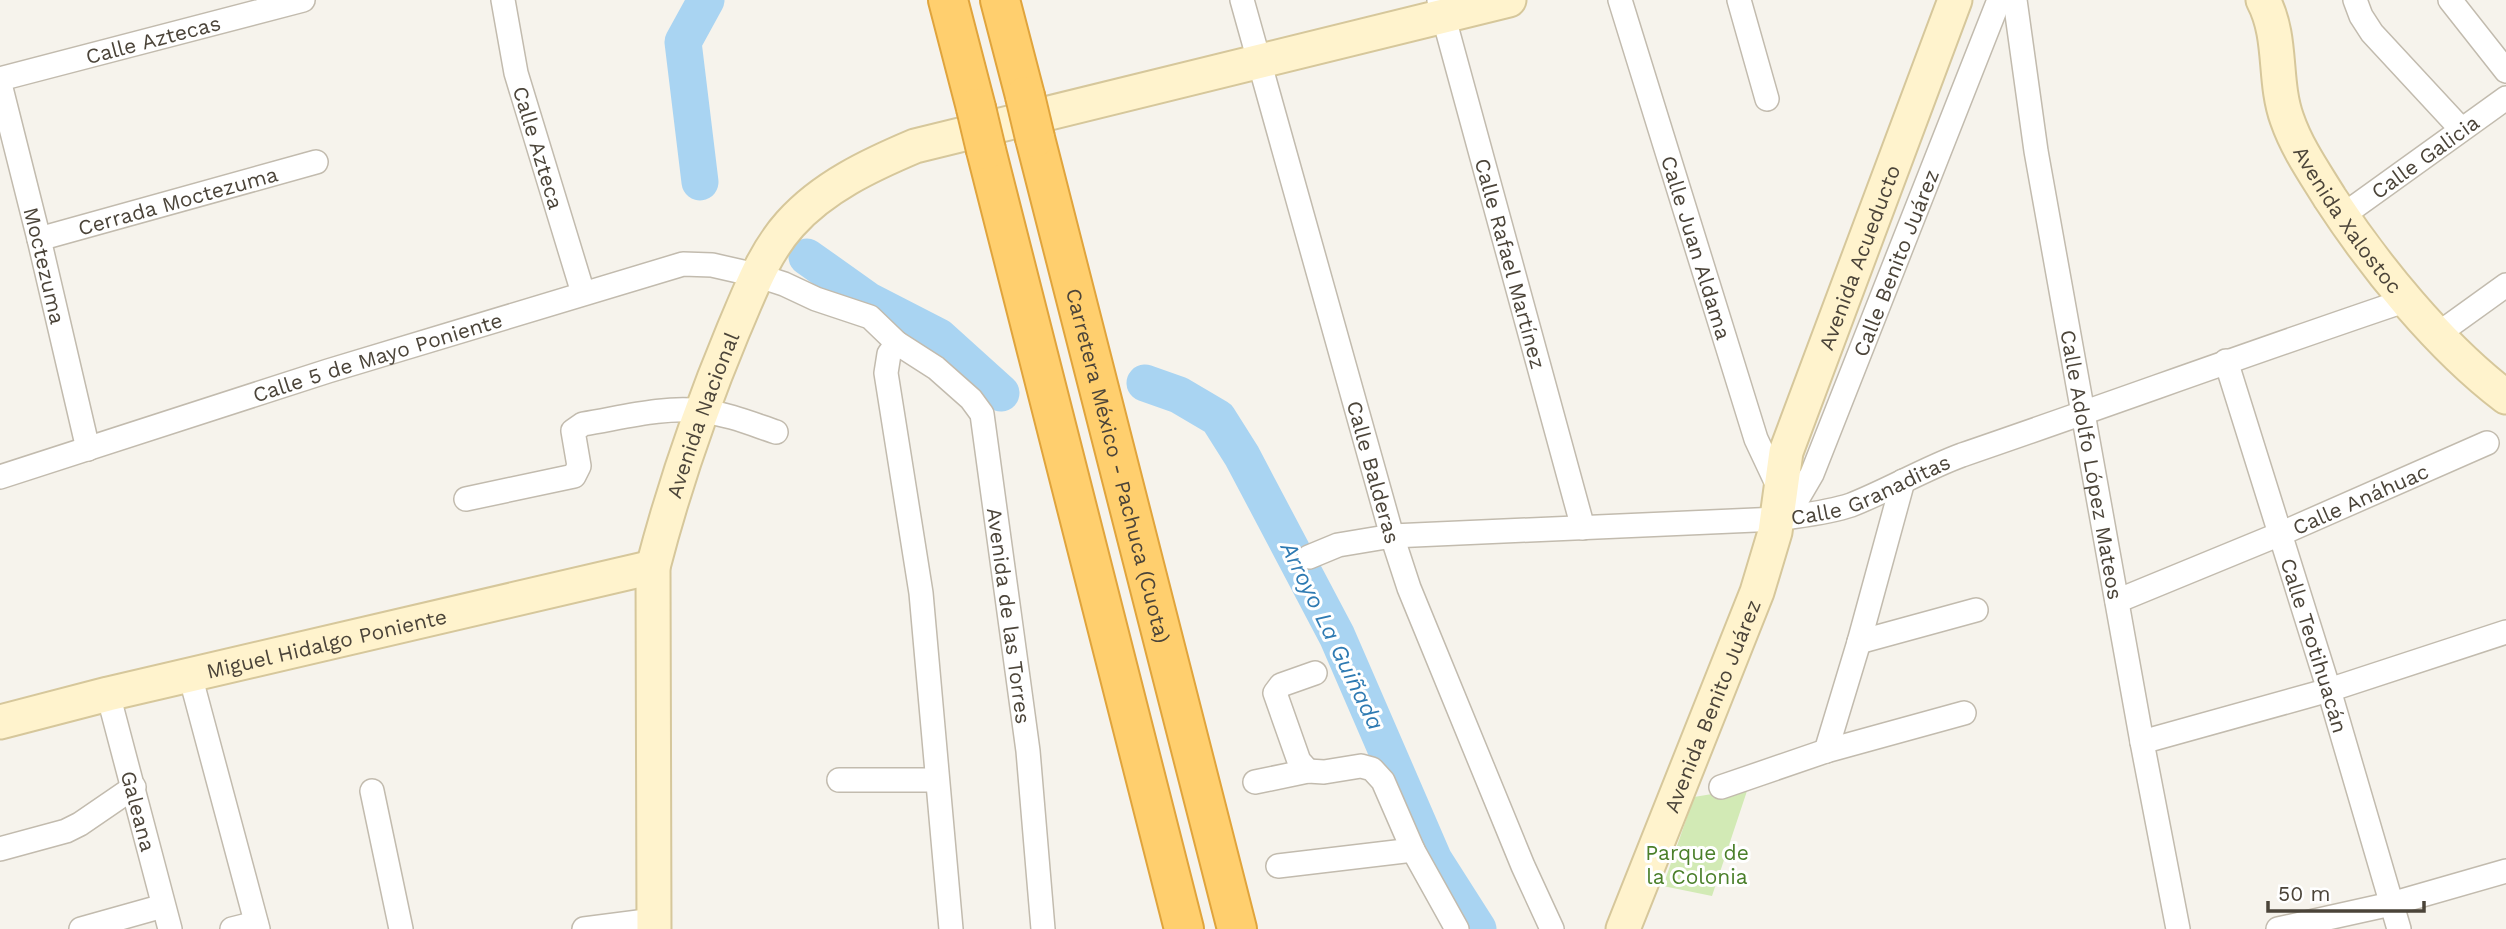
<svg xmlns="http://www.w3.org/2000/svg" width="2506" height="929" font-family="'Work Sans',sans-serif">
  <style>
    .green { fill: #d2eab5 }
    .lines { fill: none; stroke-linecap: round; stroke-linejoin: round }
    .river { stroke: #a9d4f2; stroke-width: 37 }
    .street-casing { stroke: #c2bbae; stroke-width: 26 }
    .secondary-casing { stroke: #d6c79b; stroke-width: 37 }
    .highway-casing { stroke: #e0a43c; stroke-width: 42 }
    .street { stroke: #fff; stroke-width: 23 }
    .secondary { stroke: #fff3cd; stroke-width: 33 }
    .highway { stroke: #ffcf6e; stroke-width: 38 }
    .highway-bridge-casing { stroke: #e0a43c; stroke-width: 42; stroke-linecap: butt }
    .highway-bridge { stroke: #ffcf6e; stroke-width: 38 }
    .labels { text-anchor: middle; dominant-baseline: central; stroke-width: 6; stroke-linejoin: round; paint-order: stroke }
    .street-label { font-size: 21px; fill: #4b4439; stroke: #fff }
    .park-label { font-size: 21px; fill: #4a7f2a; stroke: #fff }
    .water-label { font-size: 23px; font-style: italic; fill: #2e7ab2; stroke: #fff }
  </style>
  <rect width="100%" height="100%" fill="#f6f3ec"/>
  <path class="green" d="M1748,788L1712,896L1663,886L1694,797Z"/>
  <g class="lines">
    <g class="river">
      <path d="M700,182L683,42L706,0"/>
      <path d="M807,257L869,301L939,337L1001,393"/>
      <path d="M1145,383L1179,395L1218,418L1242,456L1337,636L1434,860L1478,929"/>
    </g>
    <defs>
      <g id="street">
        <path id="s1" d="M503,0L516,73L583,293"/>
        <path id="s2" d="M1242,0L1392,536L1409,588L1523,866L1552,929"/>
        <path id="s3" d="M1439,0L1583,528"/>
        <path id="s4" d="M1620,0L1756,439L1780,490"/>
        <path d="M1739,0L1767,99"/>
        <path id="s5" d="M2015,0L2036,151L2142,742L2178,929"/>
        <path d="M2355,0L2361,16L2372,33L2461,129"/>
        <path d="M2450,0L2506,71"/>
        <path id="s6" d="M0,79L303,0"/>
        <path id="s7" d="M0,84L39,239L88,449"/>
        <path id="s8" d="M2342,216L2506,98"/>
        <path id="s9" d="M39,239L316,162"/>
        <path d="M2438,334L2506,285"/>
        <path d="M897,343L889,354L886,373L921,593L951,929"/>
        <path id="s10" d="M2226,361L2329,690L2399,929"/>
        <path id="s11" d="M0,477L328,371L683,264L712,265L756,275L784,284L816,299L870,317L897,343L936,368L971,399L982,414L1028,751L1043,929"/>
        <path d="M466,499L574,476L579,466L573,431L583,424C621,418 664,406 702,411C728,414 752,424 776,432"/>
        <path id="s12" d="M1778,519L1798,498L1812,474L1999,0"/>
        <path id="s13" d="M1309,557L1338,545L1392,536L1778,519C1803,515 1827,513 1851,505C1889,490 1924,469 1962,455C2111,404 2258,350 2407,300"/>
        <path id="s14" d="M2117,601L2280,534L2487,443"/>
        <path d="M1859,642L1976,610"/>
        <path d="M190,675L258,929"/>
        <path id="s15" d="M108,694L170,929"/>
        <path d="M2142,742L2329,690L2506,632"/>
        <path d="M1826,751L1859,642L1903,481"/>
        <path d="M1308,771L1299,761L1275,693L1281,685L1315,673"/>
        <path d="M839,780H937"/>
        <path d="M1255,782L1308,771L1324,772L1361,766L1372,769L1383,781L1413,850L1457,929"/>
        <path d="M1721,787L1826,751L1964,713"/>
        <path d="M372,791L401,929"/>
        <path d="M0,849L66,831L80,824L134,787"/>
        <path d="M1278,866L1413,850"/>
        <path d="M81,929L163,906"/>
        <path d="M232,929L256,923"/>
        <path d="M584,929L654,920"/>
        <path d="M2278,929L2391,904L2506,871"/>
      </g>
      <g id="secondary">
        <path id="s16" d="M2263,0C2283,38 2273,80 2287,119C2297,148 2314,172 2330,198C2375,267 2440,347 2506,397"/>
        <path id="s17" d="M0,722L108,694L653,567"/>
        <path id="s18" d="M654,929L653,567C674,486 701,408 733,331C749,294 763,254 790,224C823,187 870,165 915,146L1509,0"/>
        <path id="s19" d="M1623,929L1757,592L1775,532L1786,452L1955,0"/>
      </g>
      <g id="highway">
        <path d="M948,0L976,108"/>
        <path d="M1000,0L1025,96"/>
        <path id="s20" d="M1035,138L1237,929"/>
        <path d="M986,150L1184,929"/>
      </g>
    </defs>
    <use href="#street" class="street-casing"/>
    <use href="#secondary" class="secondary-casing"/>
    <use href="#highway" class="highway-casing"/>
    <use href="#street" class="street"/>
    <use href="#secondary" class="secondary"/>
    <use href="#highway" class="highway"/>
    <defs>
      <g id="highway-bridge">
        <path d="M1025,96L1035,138"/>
        <path d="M976,108L986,150"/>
      </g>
    </defs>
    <use href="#highway-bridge" class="highway-bridge-casing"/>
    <use href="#highway-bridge" class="highway-bridge"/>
  </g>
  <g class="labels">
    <g class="street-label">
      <text stroke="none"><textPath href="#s6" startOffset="158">Calle Aztecas</textPath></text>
      <text stroke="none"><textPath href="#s1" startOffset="152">Calle Azteca</textPath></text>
      <text stroke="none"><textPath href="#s8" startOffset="102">Calle Galicia</textPath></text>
      <text stroke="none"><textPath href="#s9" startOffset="144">Cerrada Moctezuma</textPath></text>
      <text stroke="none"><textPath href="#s16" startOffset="240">Avenida Xalostoc</textPath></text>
      <text stroke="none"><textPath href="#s4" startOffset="259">Calle Juan Aldama</textPath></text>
      <text stroke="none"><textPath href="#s19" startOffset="714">Avenida Acueducto</textPath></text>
      <text stroke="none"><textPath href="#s12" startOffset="284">Calle Benito Juárez</textPath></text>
      <text stroke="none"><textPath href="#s3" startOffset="273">Calle Rafael Martínez</textPath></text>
      <text stroke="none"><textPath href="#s7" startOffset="187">Moctezuma</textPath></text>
      <text stroke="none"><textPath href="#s11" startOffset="396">Calle 5 de Mayo Poniente</textPath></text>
      <text stroke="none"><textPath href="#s18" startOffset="522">Avenida Nacional</textPath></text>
      <text stroke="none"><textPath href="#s20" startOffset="338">Carretera México - Pachuca (Cuota)</textPath></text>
      <text stroke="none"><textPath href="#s5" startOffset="471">Calle Adolfo López Mateos</textPath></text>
      <text stroke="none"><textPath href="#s2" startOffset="490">Calle Balderas</textPath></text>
      <text stroke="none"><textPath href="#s13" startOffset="570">Calle Granaditas</textPath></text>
      <text stroke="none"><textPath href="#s14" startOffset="264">Calle Anáhuac</textPath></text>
      <text stroke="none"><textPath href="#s11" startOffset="1264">Avenida de las Torres</textPath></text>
      <text stroke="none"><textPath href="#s17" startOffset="336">Miguel Hidalgo Poniente</textPath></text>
      <text stroke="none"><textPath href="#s10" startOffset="298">Calle Teotihuacán</textPath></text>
      <text stroke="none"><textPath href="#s19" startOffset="240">Avenida Benito Juárez</textPath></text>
      <text stroke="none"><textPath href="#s15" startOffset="121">Galeana</textPath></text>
    </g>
    <g class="park-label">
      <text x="1697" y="852">Parque de<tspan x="1697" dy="24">la Colonia</tspan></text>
    </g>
    <g class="water-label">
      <text transform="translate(1332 636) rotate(64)">Arroyo La Guiñada</text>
    </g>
  </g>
  <path d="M2268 901v10h156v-10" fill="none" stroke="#4b4439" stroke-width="3.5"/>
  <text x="2278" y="901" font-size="21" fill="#4b4439" stroke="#ffffff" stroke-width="5" paint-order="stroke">50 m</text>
</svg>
